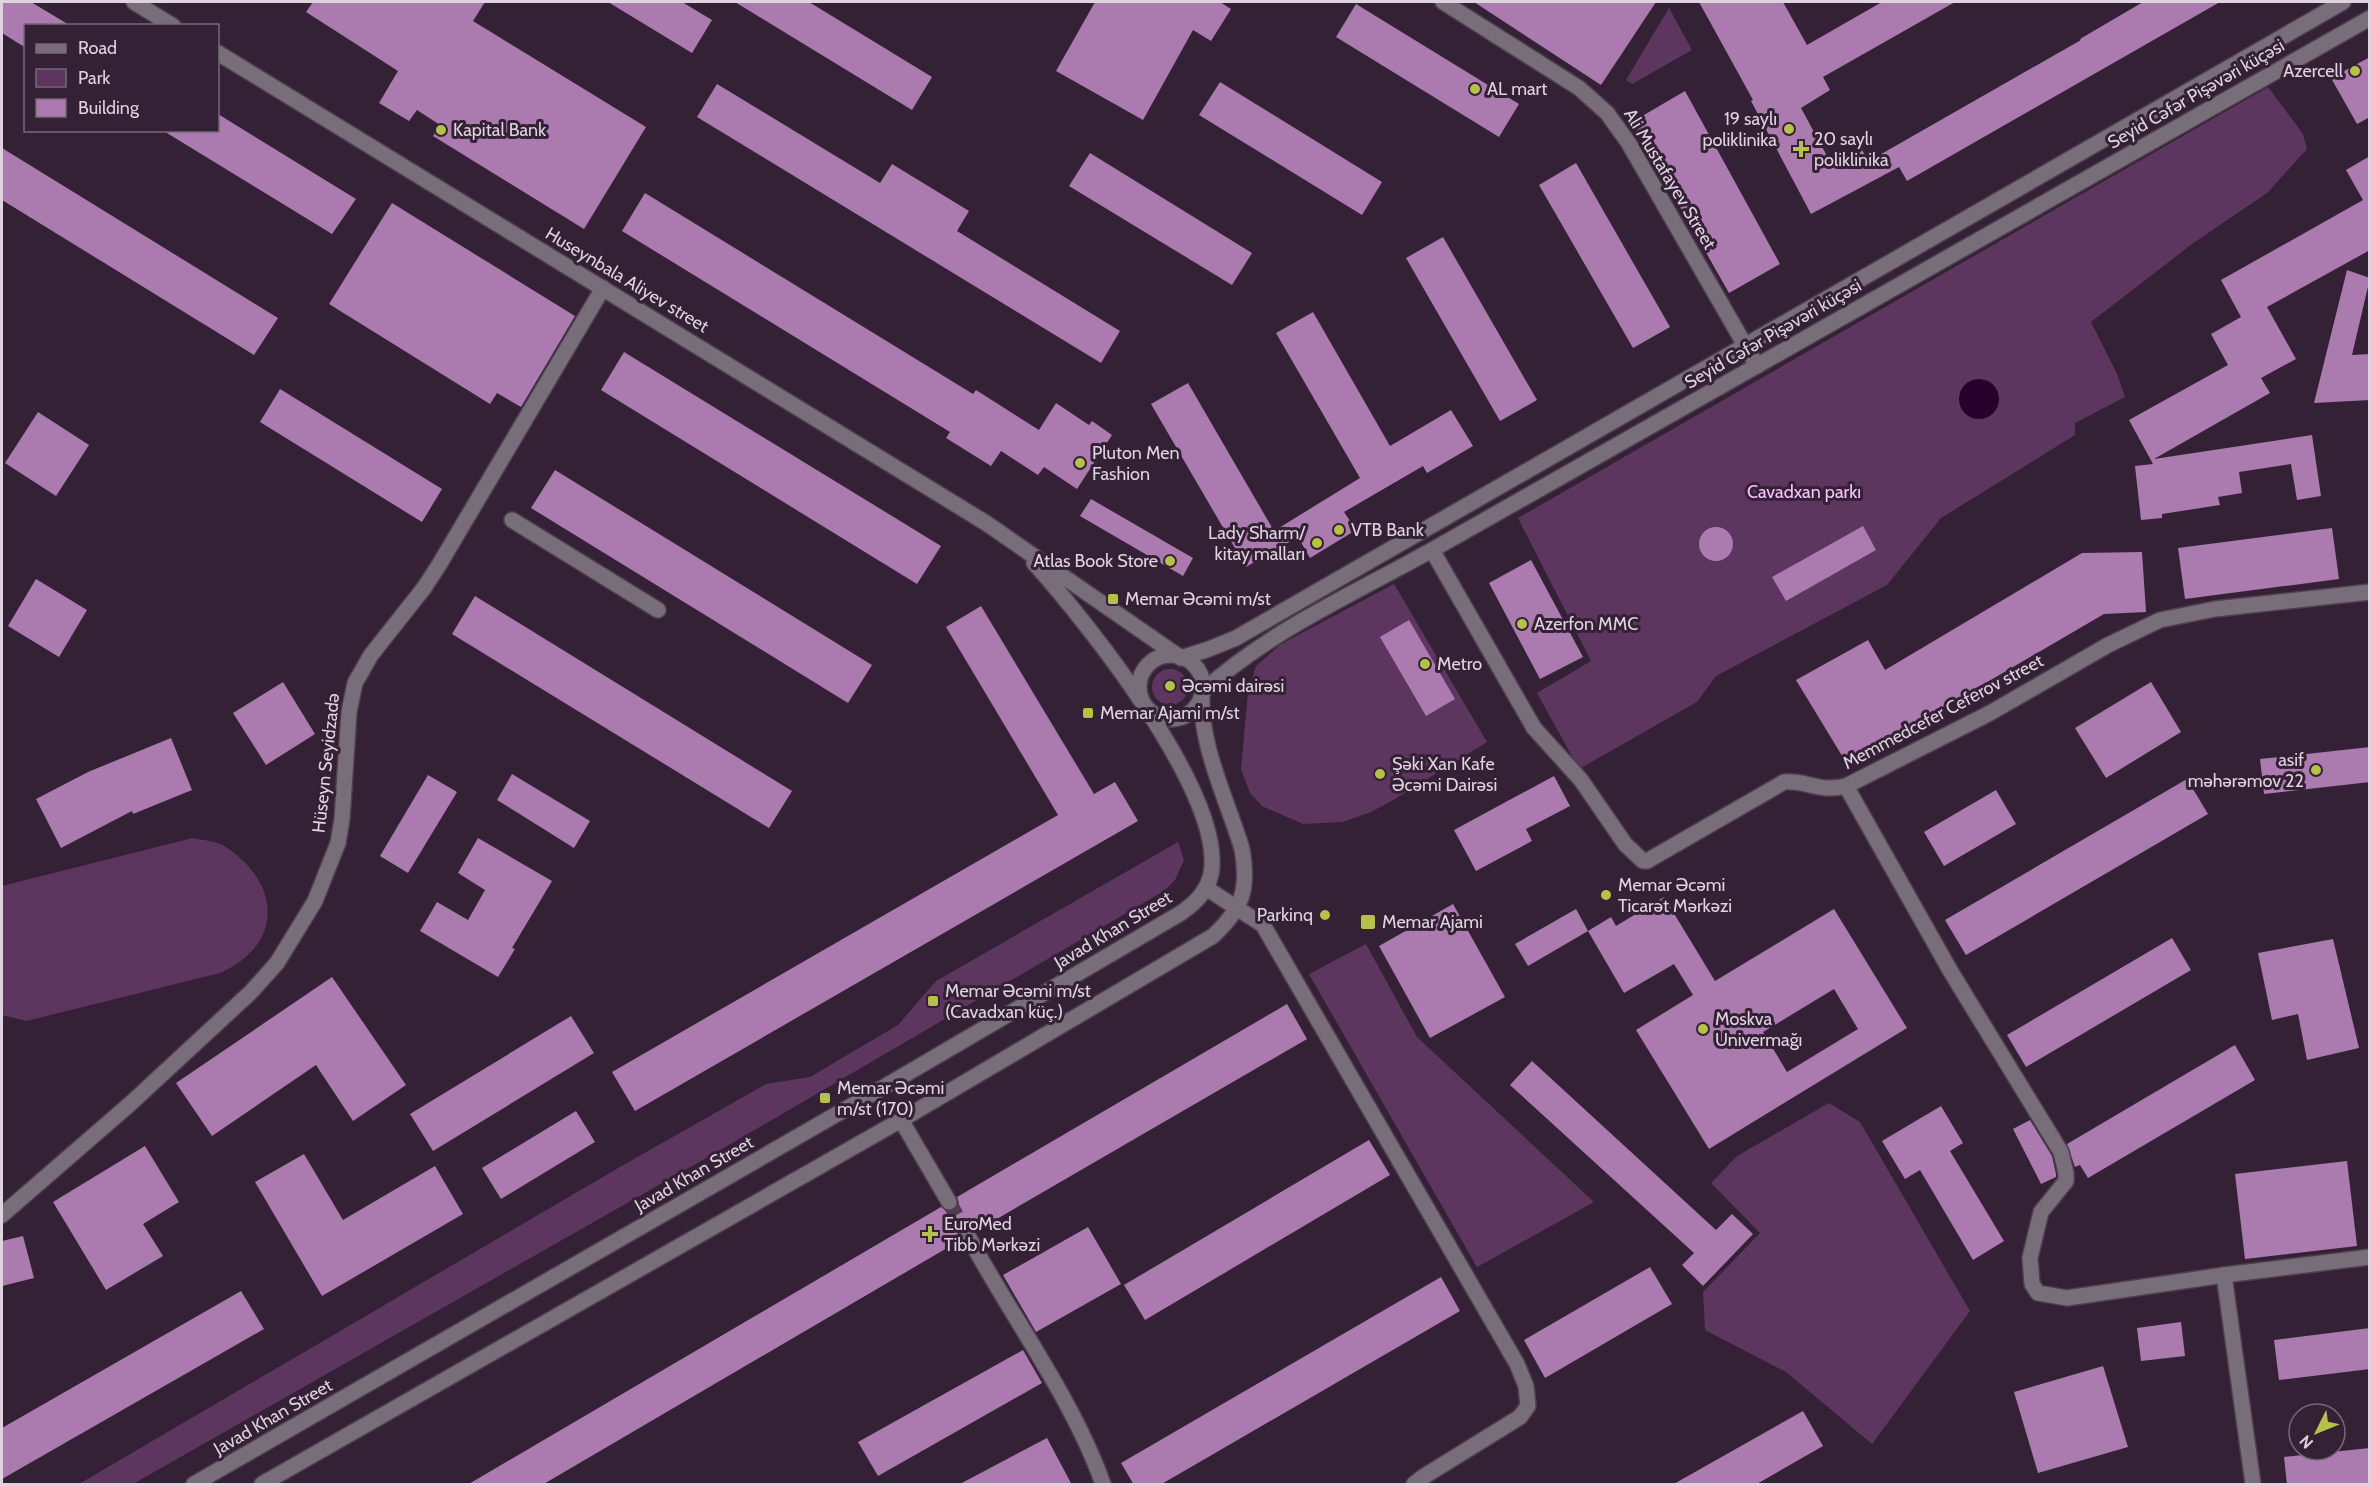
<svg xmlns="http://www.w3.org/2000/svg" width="2371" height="1486" font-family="Cabin,sans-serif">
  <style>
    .green { fill: #5d3660 }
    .water { fill: #27002b }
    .building { fill: #ab7baf; fill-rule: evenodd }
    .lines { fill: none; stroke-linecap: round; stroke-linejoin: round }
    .minor-tunnel { stroke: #4e3c4f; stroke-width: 15; stroke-dasharray: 15 8; stroke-linecap: butt }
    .minor-casing { stroke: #4f3d50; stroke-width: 18 }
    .minor { stroke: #786e79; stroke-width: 15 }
    .poi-dot { fill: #b6c148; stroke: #342135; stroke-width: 2 }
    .labels { text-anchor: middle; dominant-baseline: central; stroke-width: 6; stroke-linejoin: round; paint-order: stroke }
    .poi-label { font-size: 18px; fill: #dfd3e0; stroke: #342135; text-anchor: start }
    .street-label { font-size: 18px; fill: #dfd3e0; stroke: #342135 }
    .park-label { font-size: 18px; fill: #f9c2fd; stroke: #342135 }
  </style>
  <rect width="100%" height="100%" fill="#342135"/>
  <g class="green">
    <path d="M1669,8L1692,50L1632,84L1626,80Z"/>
    <path d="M2268,87L2303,134L2307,149L2267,193L2192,244L2091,322L2117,374L2125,397L2075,423V435L1941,518L1887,585L1716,676L1697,702L1579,769L1537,693L1591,661L1518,518Z"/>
    <path d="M1394,584L1487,742L1395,799L1371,812L1343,822L1303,824L1262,806L1250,793L1241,769L1248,692L1256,666L1281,644Z"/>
    <circle cx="1170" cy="687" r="18"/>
    <path d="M193,838C202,840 216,841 224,846C281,882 285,944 220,973L26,1021L2,1015V886Z"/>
    <path d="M1178,842L1184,860L1175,880L1164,891L722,1149L133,1484H79L625,1164L766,1084L810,1077L898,1025L936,981Z"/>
    <path d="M1366,944L1417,1037L1594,1202L1477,1267L1309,974Z"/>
    <path d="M1829,1103L1860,1122L1970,1311L1872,1444L1786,1372L1705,1330L1703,1292L1760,1233L1711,1183L1737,1156Z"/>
  </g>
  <circle class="water" cx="1979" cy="399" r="20"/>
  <g class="building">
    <path d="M2,2H31L71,26H26V48L2,33Z"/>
    <path d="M313,2H485L473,21L646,127L584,229L433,136L440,125L417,110L409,121L379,103L398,71L306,12Z"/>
    <path d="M608,2H682L712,20L692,53Z"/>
    <path d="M735,2H809L932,77L912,110Z"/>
    <path d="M1095,2H1220L1231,9L1211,41L1193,30L1143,120L1056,71Z"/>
    <path d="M1474,2H1656L1601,85Z"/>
    <path d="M1699,2H1783L1807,45L1882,2H1955L1823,77L1830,90L1801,108L1833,167L1862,150L1869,161L2081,40L2080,39L2143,2H2220L1907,181L1899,167L1811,214L1751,101L1753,100Z"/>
    <path d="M1356,4L1519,104L1499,137L1336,37Z"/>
    <path d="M2370,57V117L2357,124L2331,78Z"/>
    <path d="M1220,82L1382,182L1362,215L1199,115Z"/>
    <path d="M717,84L880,183L892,164L969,211L957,231L1120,331L1101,363L697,117Z"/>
    <path d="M1685,91L1780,264L1729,293L1632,122Z"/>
    <path d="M218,114L356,199L332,234L162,130H218Z"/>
    <path d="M2,148L278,318L254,355L2,200Z"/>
    <path d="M1090,153L1252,253L1232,285L1069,186Z"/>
    <path d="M2370,156V250L2267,307L2296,359L2261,378L2270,393L2154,459L2312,435L2321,496L2297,500L2291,464L2239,472L2242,493L2218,497L2220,505L2162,514V518L2141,520L2135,466L2153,464L2129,420L2228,365L2211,334L2241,317L2221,280L2363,200L2346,170Z"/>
    <path d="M1576,163L1670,327L1633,348L1539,185Z"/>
    <path d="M645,193L973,394L976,390L1039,430L1056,403L1089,425L1092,421L1112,435L1077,489L1044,467L1038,475L1001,451L991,466L946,438L950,432L622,231Z"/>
    <path d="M392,203L575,316L521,407L497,393L490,404L329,304Z"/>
    <path d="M1443,237L1537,400L1500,421L1406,258Z"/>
    <path d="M2347,270L2370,278L2352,355L2370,354V400L2314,403Z"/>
    <path d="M1313,312L1390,446L1451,410L1473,446L1427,473L1423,466L1344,512L1356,530L1310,558L1298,537L1246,567L1151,404L1188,383L1274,531L1360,478L1276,333Z"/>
    <path d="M624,352L941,546L917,584L601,390Z"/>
    <path d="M280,389L442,489L422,522L260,422Z"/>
    <path d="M38,412L89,445L56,496L5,463Z"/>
    <path d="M555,470L872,665L848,703L531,508Z"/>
    <path d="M1091,499L1193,558L1183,576L1080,516Z"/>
    <path d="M1863,526L1876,550L1786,601L1772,577Z"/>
    <circle cx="1716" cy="544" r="17"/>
    <path d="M2332,528L2339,579L2185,599L2178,548Z"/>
    <path d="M2142,552L2146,612L2104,614L1847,764L1796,680L1868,640L1885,670L2082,553Z"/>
    <path d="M1531,560L1583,657L1540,679L1489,583Z"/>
    <path d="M36,579L87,610L59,657L8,626Z"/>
    <path d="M475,596L792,791L769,828L452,634Z"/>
    <path d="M981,606L1094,794L1115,782L1138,821L635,1111L612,1072L1058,815L946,627Z"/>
    <path d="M1409,620L1455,699L1426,716L1380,637Z"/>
    <path d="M283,682L315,734L266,765L233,713Z"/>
    <path d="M2151,682L2181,732L2106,778L2075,728Z"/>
    <path d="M171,738L192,790L133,814L132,811L61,848L36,799L88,772Z"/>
    <path d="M2370,747V782L2264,794L2260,759Z"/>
    <path d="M512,774L590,821L574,848L497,800Z"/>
    <path d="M428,775L457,792L408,873L380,856Z"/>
    <path d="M1554,776L1570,806L1526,829L1532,841L1476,871L1454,830Z"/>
    <path d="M2187,779L2208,814L1966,955L1945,920Z"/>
    <path d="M1996,790L2016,824L1944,866L1924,832Z"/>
    <path d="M478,838L552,881L512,948L515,949L498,977L420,931L437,902L468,920L485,890L458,873Z"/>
    <path d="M1664,897L1715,981L1834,909L1907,1028L1709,1149L1636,1030L1693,995L1674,964L1624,993L1588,931L1611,917L1616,926ZM1834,989L1858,1029L1787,1072L1763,1032Z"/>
    <path d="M1453,904L1505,997L1430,1038L1379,946Z"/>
    <path d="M1576,909L1588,931L1528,966L1515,944Z"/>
    <path d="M2172,938L2191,970L2026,1067L2007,1035Z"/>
    <path d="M2333,939L2359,1048L2307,1060L2298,1014L2272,1020L2258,953Z"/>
    <path d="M332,977L406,1085L353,1121L316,1065L212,1136L176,1083Z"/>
    <path d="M1287,1004L1307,1039L976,1231L969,1226L963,1228L958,1235L959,1241L542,1485H467L941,1207L948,1212L954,1210L959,1203L957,1197Z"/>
    <path d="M571,1016L594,1053L433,1151L410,1114Z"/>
    <path d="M2235,1045L2255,1080L2088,1178L2080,1165L2075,1167L2067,1144Z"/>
    <path d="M1532,1061L1716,1230L1732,1214L1753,1234L1703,1286L1682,1265L1694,1253L1510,1085Z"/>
    <path d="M1941,1106L1963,1143L1950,1151L2004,1241L1973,1260L1920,1170L1905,1179L1882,1141Z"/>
    <path d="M576,1111L595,1142L501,1199L482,1168Z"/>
    <path d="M2030,1120L2052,1156L2056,1174V1177L2041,1184L2013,1129Z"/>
    <path d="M1369,1140L1390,1175L1145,1320L1124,1285Z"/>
    <path d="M145,1146L179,1202L143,1224L163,1256L106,1290L53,1202Z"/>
    <path d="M304,1154L343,1220L435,1166L463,1214L322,1296L255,1182Z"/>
    <path d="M2347,1161L2357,1246L2245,1259L2235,1174Z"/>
    <path d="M1088,1227L1121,1284L1036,1332L1003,1275Z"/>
    <path d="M23,1236L34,1278L2,1286V1241Z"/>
    <path d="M1650,1267L1672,1304L1545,1378L1524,1340Z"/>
    <path d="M1441,1277L1460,1311L1160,1485H1134L1121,1463Z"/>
    <path d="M241,1291L264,1329L2,1479V1428Z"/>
    <path d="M2181,1322L2185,1356L2141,1361L2137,1328Z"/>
    <path d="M2370,1328V1369L2279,1380L2274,1340Z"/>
    <path d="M1023,1350L1042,1383L878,1476L858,1442Z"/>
    <path d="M2103,1366L2128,1447L2038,1473L2014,1392Z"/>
    <path d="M1803,1411L1823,1446L1755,1485H1672Z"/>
    <path d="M1047,1438L1072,1485H958Z"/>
    <path d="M2370,1448V1485H2287L2284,1457Z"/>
  </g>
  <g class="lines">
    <path class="minor-tunnel" d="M949,1202L968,1236"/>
    <defs>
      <g id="minor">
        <path d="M134,2L173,26"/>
        <path d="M1443,2L1579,88L1607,113L1628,142L1757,366"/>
        <path d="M218,53L986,523L1181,658L1209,649L1236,638L2343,2"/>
        <path d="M512,520L658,610"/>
        <path d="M1432,550L1534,728L1581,780L1625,844L1643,861H1647L1784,782C1807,780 1820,793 1846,786L1990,713L2108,645L2160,620L2215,609L2370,592"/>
        <circle cx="1171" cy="687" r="32"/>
        <path d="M1846,786L1951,972L2061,1152L2066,1173V1181L2041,1212L2030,1258L2032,1284L2038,1293L2067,1298L2224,1275"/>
        <path d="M1206,888L1263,925L1517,1364L1526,1386L1528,1406L1520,1417L1423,1477L1414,1484"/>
        <path d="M901,1120L949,1202"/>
        <path d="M2,1215L130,1104L251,992L277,963L315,901L338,843L342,819L349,712L355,683L371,655L424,588L439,565L603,288"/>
        <path d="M968,1236C1011,1316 1073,1399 1103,1484"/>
        <path d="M194,1484L884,1087L1181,913C1195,903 1207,892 1211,874C1226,795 1086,621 1034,563"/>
        <path d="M262,1484L901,1120L1213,936C1243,908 1249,889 1242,849C1227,799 1199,745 1202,692C1269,631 1353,594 1432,550L2370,18"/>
        <path d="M2253,1484L2224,1275L2370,1257"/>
      </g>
    </defs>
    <use href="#minor" class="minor-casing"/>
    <use href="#minor" class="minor"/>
  </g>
  <g class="poi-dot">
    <circle cx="2355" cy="71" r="6"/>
    <circle cx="1475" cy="89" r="6"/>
    <circle cx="1789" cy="129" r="6"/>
    <circle cx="441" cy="130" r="6"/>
    <path d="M1798 140h6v6h6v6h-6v6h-6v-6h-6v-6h6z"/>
    <circle cx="1080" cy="463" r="6"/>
    <circle cx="1339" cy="530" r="6"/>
    <circle cx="1317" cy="543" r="6"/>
    <circle cx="1170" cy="561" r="6"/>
    <rect x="1107" y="593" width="12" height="12" rx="3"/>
    <circle cx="1522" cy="624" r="6"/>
    <circle cx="1425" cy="664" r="6"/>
    <circle cx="1170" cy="686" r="6"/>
    <rect x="1082" y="707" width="12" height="12" rx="3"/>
    <circle cx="2316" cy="770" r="6"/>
    <circle cx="1380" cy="774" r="6"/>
    <circle cx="1606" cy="895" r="6"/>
    <circle cx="1325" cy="915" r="6"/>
    <rect x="1360" y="914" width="16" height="16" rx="3"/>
    <rect x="927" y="995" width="12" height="12" rx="3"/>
    <circle cx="1703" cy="1029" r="6"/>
    <rect x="819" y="1092" width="12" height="12" rx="3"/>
    <path d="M927 1225h6v6h6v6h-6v6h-6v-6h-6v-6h6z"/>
  </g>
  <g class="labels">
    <g class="poi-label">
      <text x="2343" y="71" text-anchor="end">Azercell</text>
      <text x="1487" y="89">AL mart</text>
      <text x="1777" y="119" text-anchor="end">19 saylı<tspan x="1777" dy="21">poliklinika</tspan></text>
      <text x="453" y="130">Kapital Bank</text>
      <text x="1814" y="139">20 saylı<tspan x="1814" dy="21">poliklinika</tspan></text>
      <text x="1092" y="453">Pluton Men<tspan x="1092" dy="21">Fashion</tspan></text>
      <text x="1351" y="530">VTB Bank</text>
      <text x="1305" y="533" text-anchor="end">Lady Sharm/<tspan x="1305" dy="21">kitay malları</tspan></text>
      <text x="1158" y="561" text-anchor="end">Atlas Book Store</text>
      <text x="1125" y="599">Memar Əcəmi m/st</text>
      <text x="1534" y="624">Azerfon MMC</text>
      <text x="1437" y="664">Metro</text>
      <text x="1182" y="686">Əcəmi dairəsi</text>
      <text x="1100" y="713">Memar Ajami m/st</text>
      <text x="2304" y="760" text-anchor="end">asif<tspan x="2304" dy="21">məhərəmov 22</tspan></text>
      <text x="1392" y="764">Şəki Xan Kafe<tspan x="1392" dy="21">Əcəmi Dairəsi</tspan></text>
      <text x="1618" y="885">Memar Əcəmi<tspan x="1618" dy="21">Ticarət Mərkəzi</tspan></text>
      <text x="1313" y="915" text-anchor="end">Parkinq</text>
      <text x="1382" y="922">Memar Ajami</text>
      <text x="945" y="991">Memar Əcəmi m/st<tspan x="945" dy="21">(Cavadxan küç.)</tspan></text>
      <text x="1715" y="1019">Moskva<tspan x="1715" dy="21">Univermağı</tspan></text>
      <text x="837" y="1088">Memar Əcəmi<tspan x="837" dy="21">m/st (170)</tspan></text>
      <text x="944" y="1224">EuroMed<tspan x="944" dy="21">Tibb Mərkəzi</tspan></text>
    </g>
    <g class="street-label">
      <text transform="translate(2196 94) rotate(-30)">Seyid Cəfər Pişəvəri küçəsi</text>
      <text transform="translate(1670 179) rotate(59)">Ali Mustafayev Street</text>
      <text transform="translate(627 280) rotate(31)">Huseynbala Aliyev street</text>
      <text transform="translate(1773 334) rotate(-30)">Seyid Cəfər Pişəvəri küçəsi</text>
      <text transform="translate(1943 712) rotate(-28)">Memmedcefer Cefеrov street</text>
      <text transform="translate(326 763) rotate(-84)">Hüseyn Seyidzadə</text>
      <text transform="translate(1113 930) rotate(-31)">Javad Khan Street</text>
      <text transform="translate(694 1174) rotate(-30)">Javad Khan Street</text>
      <text transform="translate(273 1417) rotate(-30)">Javad Khan Street</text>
    </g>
    <g class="park-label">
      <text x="1804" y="492">Cavadxan parkı</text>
    </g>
  </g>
  <rect width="2371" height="1486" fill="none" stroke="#dfd3e0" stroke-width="6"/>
  <rect x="24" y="24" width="195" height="108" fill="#342135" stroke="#786879" stroke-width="1.5"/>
  <rect x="36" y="44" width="30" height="9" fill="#786e79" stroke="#786879" stroke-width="1.5"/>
  <text x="78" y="54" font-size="18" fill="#dfd3e0">Road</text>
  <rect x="36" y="69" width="30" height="18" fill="#5d3660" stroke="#786879" stroke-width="1.5"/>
  <text x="78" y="84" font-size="18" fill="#dfd3e0">Park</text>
  <rect x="36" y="99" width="30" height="18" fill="#ab7baf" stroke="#786879" stroke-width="1.5"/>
  <text x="78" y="114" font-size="18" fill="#dfd3e0">Building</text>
  <g transform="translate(2317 1432) rotate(227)"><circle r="28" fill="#342135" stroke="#786879" stroke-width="1.5"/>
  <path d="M0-4.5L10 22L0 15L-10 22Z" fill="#b6c148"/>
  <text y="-9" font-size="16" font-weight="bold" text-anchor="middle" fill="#dfd3e0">N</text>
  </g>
</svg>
